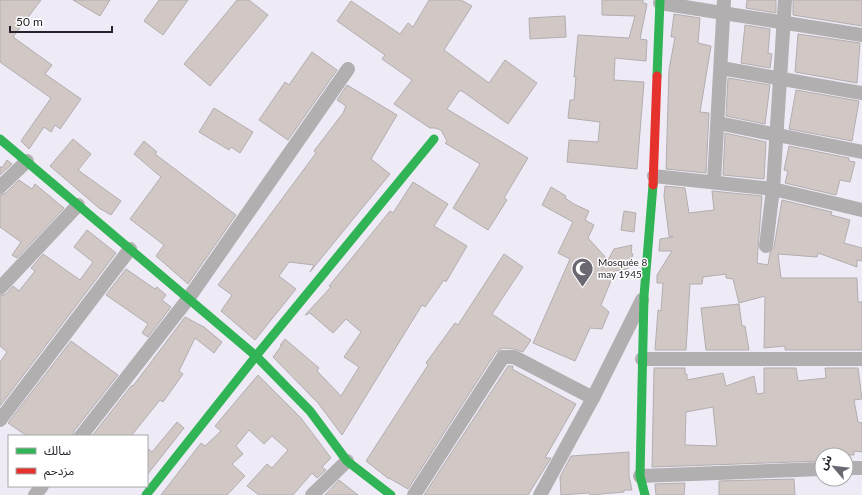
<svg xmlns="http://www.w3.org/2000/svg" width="862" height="495" font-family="Lato,'Noto Sans Arabic',sans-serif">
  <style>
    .building { fill: #d1c8c6; stroke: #b3adb0; fill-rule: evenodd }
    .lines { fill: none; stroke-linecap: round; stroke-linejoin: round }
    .street { stroke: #b1afb0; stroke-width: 14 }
    .fast { stroke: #30b455; stroke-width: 9 }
    .jam { stroke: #e5322d; stroke-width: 9 }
    .labels { text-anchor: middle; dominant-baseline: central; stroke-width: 3; stroke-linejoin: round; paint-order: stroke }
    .poi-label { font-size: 10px; fill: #25222b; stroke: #fff; text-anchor: start }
  </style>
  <rect width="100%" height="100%" fill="#eeebf7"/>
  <g class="building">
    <path d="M0,0H41L13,37L52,65L45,74L81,99L60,129L55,125L51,132L44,127L29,149L21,141L51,98L0,62Z"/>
    <path d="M73,0H110L100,16Z"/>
    <path d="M159,0H188L163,35L144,21Z"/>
    <path d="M237,0H249L268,15L210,86L184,64Z"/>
    <path d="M429,0H461L472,6L444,50L489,83L505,60L537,83L508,124L462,91H459L447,109L528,158L504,198L507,200L488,230L453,208L480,164L445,143L447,141L441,130L435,128H430L394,104L412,80L382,59L385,55L337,21L351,1L400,34L408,23L413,27Z"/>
    <path d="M602,0H643V3L647,4L640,39L647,40L646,61L615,58L614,80L644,82L637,169L567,162L569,140L598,142L600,122L568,118L570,100H574L576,77H574L578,35L629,38L635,16L602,15Z"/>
    <path d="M747,0H776V13L746,8Z"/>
    <path d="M793,0H862V26L793,15Z"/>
    <path d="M674,14L700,18L698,43L711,46L700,112L709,113L706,173L666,169L669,70L675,37H671Z"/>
    <path d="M565,16L566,37L530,39L529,18Z"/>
    <path d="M745,25L770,29L768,53L772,54L770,68L741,63Z"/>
    <path d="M798,34L860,43L857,83L795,72Z"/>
    <path d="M312,52L337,70L288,140L259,120L285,82L289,85Z"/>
    <path d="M728,78L770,85L765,124L726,116Z"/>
    <path d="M347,85L397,115L371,159L390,174L310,272L314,265L289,262L279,276L296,289L255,340L221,311L232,295L218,285L316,153L314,151L343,113L346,106L337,100Z"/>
    <path d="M796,90L859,101L852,141L789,129Z"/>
    <path d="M214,108L253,132L240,153L231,147L229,150L199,132Z"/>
    <path d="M725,133L766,142L764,179L723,175Z"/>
    <path d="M73,139L91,154L78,170L121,201L111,215L99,208L50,166Z"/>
    <path d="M144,141L157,152L155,154L236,215L188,284L156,256L164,245L130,219L161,177L134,154Z"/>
    <path d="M789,146L849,158V161L855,162L850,182L840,180L836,195L785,183L788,171L784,170Z"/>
    <path d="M7,160L12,164L0,175V166L2,168Z"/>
    <path d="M19,180L32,189L35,184L64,208L17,258L12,255L21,242L0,227V195L6,193Z"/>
    <path d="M413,182L448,204L434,226L467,246L446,282L444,280L425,307L422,305L342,435L318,403L273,357L282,345H280L285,339L319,368L317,371L341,396L359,367L344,357L361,332L346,319L333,333L310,313L305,315L331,287L329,286L390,211L393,213Z"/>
    <path d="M665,186L685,188L689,213L714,210L712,191L762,196L757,263L768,265L770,253L774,247L782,200L832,212L831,215L850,220L844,243L862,248V261L857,260V267L818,253L817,257L778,254L781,278H857L858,302H862V350H785V346L764,348L765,296L739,303L733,279L726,278V274L703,277L702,284H690L686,350H655L658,310L661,311L663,283H657V275L672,251H659L660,239L673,237L669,236L664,196Z"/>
    <path d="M551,187L566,196L565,198L574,204L589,211L585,220L594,225L588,238L608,260L614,249L632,245L631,253L633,254L628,269L615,271L601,305L609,312L602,329L590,328L575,361L533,343L570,259L558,253L573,222L542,205Z"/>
    <path d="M624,211L636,213L634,232L621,230Z"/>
    <path d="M87,230L116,253L0,406V362L7,352L0,346V296L6,294L13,286L19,291L35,271L31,268L43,254L80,280L93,262L74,247Z"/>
    <path d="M504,254L523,267L492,314L531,340L523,352L514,349L503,348L496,352L408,489L389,478V479L366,461L428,365L426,363L455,323L458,325Z"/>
    <path d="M126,269L155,289L157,287L166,295L162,300L171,307L148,337L142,333L148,324L106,295Z"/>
    <path d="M739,304L742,326H745L749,350H706L701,308Z"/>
    <path d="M185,317L204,327L222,342L214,353L195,338L179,371L183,374L163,402L160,400L131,436H92L132,385L133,386Z"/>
    <path d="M71,341L118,375L74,431L73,436H27L8,423Z"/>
    <path d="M508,366H513L512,369L576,404L545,458H551L528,495H424Z"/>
    <path d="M654,368H685V374H687V380L723,373L726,386L754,376L757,394L764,393V368H796L798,381L826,378L825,368H858L862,399L854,400L858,422L862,423V452L854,451V455H822V461L652,467ZM713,407L717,446L685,445L686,412Z"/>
    <path d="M258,375L301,418L331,458L322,467L326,470L317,478L312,473L293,495H259L247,486L267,464L272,468L288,450L272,436L264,444L249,430L236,446L243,454L232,464L245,476L227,495H161L201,443L205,446L221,431L215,426Z"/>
    <path d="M177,422L184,428L147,475V448L152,452Z"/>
    <path d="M629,452V476L632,490H624V492L590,495L589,493L561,495L560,477L571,456Z"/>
    <path d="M794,479L795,495H719V481Z"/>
    <path d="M339,480L358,495H325Z"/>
    <path d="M685,483L684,495H656L655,484Z"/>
  </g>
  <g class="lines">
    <g class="street">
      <path d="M660,3L862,35"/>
      <path d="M721,68L862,93"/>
      <path d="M718,123L862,152"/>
      <path d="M654,176L773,189L862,210"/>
      <path d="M714,182L724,0"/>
      <path d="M0,187L27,161"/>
      <path d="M766,246L773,189L785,0"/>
      <path d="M0,288L78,205"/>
      <path d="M642,359H862"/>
      <path d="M0,420L130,249"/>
      <path d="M81,436L188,299L348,69"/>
      <path d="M846,468H862"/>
      <path d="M640,476L822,469"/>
      <path d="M35,495L42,486"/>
      <path d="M312,495L347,461"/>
      <path d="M414,495L503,357H514L593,398"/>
      <path d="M540,495L593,398L642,300"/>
    </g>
    <g class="fast">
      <path d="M657,76L660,0"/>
      <path d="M0,139L256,356L310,411L347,461L391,495"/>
      <path d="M146,495L256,356L434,139"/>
      <path d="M645,495L640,476L644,296L653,185"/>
    </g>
    <path class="jam" d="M653,185L657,76"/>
  </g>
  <defs>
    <symbol id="mosque-pin" viewBox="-11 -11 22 30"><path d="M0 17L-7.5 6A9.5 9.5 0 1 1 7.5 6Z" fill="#6b6872" stroke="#fff"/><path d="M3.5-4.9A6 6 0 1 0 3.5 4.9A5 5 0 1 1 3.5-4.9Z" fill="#fff"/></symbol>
  </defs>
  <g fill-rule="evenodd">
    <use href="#mosque-pin" x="570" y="256" width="25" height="34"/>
  </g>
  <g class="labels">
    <g class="poi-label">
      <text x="598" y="262">Mosquée 8<tspan x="598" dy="12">may 1945</tspan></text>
    </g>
  </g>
  <rect x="8" y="435" width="140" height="52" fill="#ffffff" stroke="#a8a7aa"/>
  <rect x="16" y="448" width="20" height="6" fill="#30b455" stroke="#a8a7aa"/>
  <text x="44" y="455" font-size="12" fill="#25222b">سالك</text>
  <rect x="16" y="468" width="20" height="6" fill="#e5322d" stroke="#a8a7aa"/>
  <text x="44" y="475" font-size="12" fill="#25222b">مزدحم</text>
  <g transform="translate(834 467) rotate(298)"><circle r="19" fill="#ffffff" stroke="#a8a7aa"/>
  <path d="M0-3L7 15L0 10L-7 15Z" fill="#6b6872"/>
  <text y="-6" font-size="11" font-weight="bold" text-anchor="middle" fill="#25222b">ش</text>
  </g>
  <path d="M10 26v6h102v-6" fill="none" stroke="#25222b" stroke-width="2"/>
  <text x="16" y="26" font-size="12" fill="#25222b" stroke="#ffffff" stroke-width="3" paint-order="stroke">50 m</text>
</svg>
